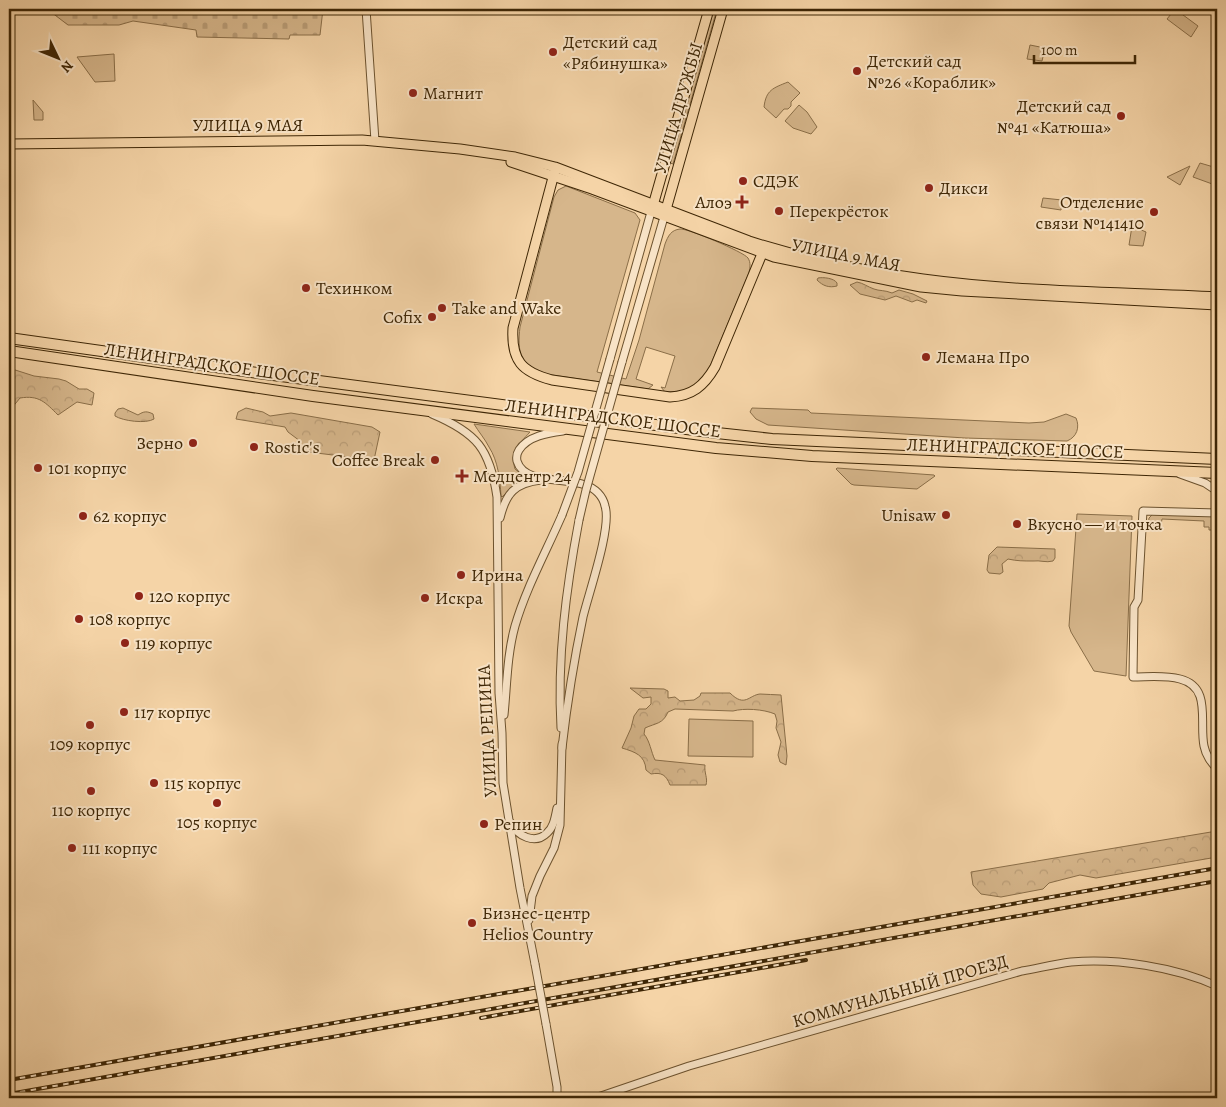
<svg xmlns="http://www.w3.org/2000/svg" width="1226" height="1107" font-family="Alegreya,serif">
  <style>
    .green { fill: #d6b68b; stroke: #8a6e48 }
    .forest { fill: url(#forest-crowns); stroke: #8a6e48 }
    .cemetery { fill: url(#cemetery-stones); stroke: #8a6e48 }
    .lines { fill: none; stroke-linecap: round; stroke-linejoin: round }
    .minor-casing { stroke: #6c522e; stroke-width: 9 }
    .major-casing { stroke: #3e2605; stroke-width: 11 }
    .highway-casing { stroke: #3e2605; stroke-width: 12 }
    .minor { stroke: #f8e3c6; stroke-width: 7 }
    .major { stroke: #f5d4a7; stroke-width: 9 }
    .highway { stroke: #f5d4a7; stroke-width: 10 }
    .rail-casing { stroke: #3e2605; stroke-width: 4 }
    .rail { stroke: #f8e3c6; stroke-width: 2; stroke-dasharray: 5.5; stroke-linecap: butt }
    .minor-bridge-casing { stroke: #6c522e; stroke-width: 9; stroke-linecap: butt }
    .minor-bridge { stroke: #f8e3c6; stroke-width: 7 }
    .poi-dot { fill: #8f2418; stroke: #f8e3c6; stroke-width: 2 }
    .labels { text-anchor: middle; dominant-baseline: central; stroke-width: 4; stroke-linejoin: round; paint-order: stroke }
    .poi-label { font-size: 18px; fill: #3e2605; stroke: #f8e3c6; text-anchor: start }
    .street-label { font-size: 18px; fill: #3e2605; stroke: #f8e3c6 }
  </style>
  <defs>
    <pattern id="forest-crowns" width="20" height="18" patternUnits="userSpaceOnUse" patternTransform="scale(1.25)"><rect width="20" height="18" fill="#d6b68b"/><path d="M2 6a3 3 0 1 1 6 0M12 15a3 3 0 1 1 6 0" fill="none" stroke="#b99c76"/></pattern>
    <pattern id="cemetery-stones" width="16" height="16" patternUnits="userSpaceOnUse" patternTransform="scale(1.25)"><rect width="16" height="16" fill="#d6b68b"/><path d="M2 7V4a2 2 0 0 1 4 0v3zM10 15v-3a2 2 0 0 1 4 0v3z" fill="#b99c76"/></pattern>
  </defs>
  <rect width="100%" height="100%" fill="#f5d4a7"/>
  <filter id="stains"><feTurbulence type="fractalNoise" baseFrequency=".004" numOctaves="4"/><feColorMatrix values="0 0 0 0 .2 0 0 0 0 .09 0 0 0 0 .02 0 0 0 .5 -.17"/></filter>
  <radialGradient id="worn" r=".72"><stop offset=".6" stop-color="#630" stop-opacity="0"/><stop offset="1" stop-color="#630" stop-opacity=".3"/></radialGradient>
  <g class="green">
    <path d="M714,9H717L673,164L670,163Z"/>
    <path d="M1175,9L1198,26L1191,37L1167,19Z"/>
    <path d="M1030,45L1045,48L1042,61L1027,59Z"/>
    <path d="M114,54L115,81L95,82L77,57Z"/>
    <path d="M788,82L800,93L791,102V106L788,109H784L776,118L764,107C766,90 773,88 788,82Z"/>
    <path d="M33,100L43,112V120H34Z"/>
    <path d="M799,105L807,112L817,127L811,134L793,128L785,121Z"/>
    <path d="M1200,163L1217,168V193L1213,192L1215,185L1193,177Z"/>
    <path d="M1190,166L1180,185L1167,177Z"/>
    <path d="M566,186L635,213L640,220L597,372L626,379L639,340L665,244C668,236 671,230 680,229C687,228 744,252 748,258C751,263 750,267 749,273L708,371L698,384L684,391L665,392L661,387L665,388L675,356L646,347L636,379L653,385L648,389L545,374C520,364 517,353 520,327L554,197L558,190Z"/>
    <path d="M1043,198L1062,200L1061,210L1041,207Z"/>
    <path d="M1132,226L1146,232L1143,246L1129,245Z"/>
    <path d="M752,408L808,410L811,413L1029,423L1044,422L1066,414L1076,418C1080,427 1077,437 1067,441L965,438L768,425L756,419L750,412Z"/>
    <path d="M474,424L530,432C519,444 510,452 515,469L528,480L513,486L502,497L501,496C500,479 498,461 489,447C485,439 478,431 474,424Z"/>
    <path d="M837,468L934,475L935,476L917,489L854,485L851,484L836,469Z"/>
    <path d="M1077,514L1132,516L1126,676L1094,671L1071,632L1069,626Z"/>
    <path d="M1153,514L1217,516V530H1209V527H1204V521L1162,519L1161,525L1154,524V527H1148L1149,518Z"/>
    <path d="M689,719L753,721V757L688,756Z"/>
  </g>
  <g class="forest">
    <path d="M818,278C823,277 834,278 837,283V286C829,288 823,286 817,280Z"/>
    <path d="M857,282C863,283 868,287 874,289C879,291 885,290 892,293L899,290L913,294L927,301L926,303L917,300L912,302L896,296L885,300L860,294L850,285Z"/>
    <path d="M9,368L34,376L59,379L66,381L79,389H87L94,393L92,405L77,402L58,415C45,402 39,395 20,398L11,409L9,408Z"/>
    <path d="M123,408L138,415C144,411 147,411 153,414L154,419C146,424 123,421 115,416V413L118,409Z"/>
    <path d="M246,408L263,412L270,416L291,413L372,427L380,432L374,460L300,451V441L288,432L285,427L236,419L238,412Z"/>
    <path d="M997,547L1055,549V558L1053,561C1046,563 1040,560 1033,561C1023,561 1017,561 1008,559L1002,564L1003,572L1000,574L989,573L987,570L989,555Z"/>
    <path d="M630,688L664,689L668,691V698L675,697L680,701L694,700L700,696L701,693H730C745,708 749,695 760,694C767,694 774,695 781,695L787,756L786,765L780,762L778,755L781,742L776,728L777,721L775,714C763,709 744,708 733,711L675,709L668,712C663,724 656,723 645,728L644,734C650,741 651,752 655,760L705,765C704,773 708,778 706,785H670C666,775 662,772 651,774L646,770C645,755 635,752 622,748L631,728L634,716L639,709H646L651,704V697L643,698Z"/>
    <path d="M1217,831V857L1096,878L1080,875L1049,883L1043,889L1001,897L981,894L973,885L971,872Z"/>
  </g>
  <path class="cemetery" d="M47,9H323L320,35H290L289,39L197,37L196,30L133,21L119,25H68Z"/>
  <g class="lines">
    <defs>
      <g id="minor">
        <path d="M366,9L375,141"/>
        <path d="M610,359L651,212"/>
        <path d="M622,362L664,217"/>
        <path d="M432,414C477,433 490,449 497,497L499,693L502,733L503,783L520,888L535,964"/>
        <path d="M1180,474L1205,483L1217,491"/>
        <path d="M1217,513L1143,511L1138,600L1134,607L1133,677C1148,677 1165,675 1180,679C1212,687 1199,722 1204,746C1206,756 1211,762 1217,769"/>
        <path d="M500,518C506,493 515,483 541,480"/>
        <path d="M504,715C507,685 507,655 515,626C526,588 546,552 562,515"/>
        <path d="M561,728C557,658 566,589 579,520"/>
        <path d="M562,748C567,704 574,660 583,617C589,592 612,527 605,506C603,496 595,488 585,485C567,477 524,485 517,461C516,456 517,453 519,450C528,436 548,433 563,431"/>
        <path d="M511,823C517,836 535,845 547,833C554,827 555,817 557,808"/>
        <path d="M529,920L532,896L540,876L554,848L560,825L562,744"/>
        <path d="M546,1024L557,1087V1098"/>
        <path d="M595,1098L689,1066L1022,971C1039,968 1055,964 1071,962C1117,958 1175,967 1217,986"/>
      </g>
      <g id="major">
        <path d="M9,144L362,140L460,149L515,157L555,167L749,241C805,259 864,271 923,279C1019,292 1120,292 1217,297"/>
        <path d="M511,162L592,189L774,257L921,287L962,291L1217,305"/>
        <path d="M555,170L513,328C511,361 522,372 552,380L670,397C692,396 704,386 715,367L764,249"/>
        <path d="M652,209L709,9"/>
        <path d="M665,213L723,9"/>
      </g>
      <g id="highway">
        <path d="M9,338L258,373L717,433L772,439L1217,459"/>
        <path d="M9,351L313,396L716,448L812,456L1217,473"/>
      </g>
    </defs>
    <use href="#minor" class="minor-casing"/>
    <use href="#major" class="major-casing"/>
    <use href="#highway" class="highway-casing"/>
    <use href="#minor" class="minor"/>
    <use href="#major" class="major"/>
    <use href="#highway" class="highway"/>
    <defs>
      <g id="rail">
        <path d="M481,1018L806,960"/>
        <path d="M9,1080L1217,868"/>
        <path d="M9,1094L1217,881"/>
      </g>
    </defs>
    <use href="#rail" class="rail-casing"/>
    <use href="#rail" class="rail"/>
    <defs>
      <g id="minor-bridge">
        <path d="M562,515L578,472L610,359"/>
        <path d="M579,520L586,490L622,362"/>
        <path d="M535,964L546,1024"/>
      </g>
    </defs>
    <use href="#minor-bridge" class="minor-bridge-casing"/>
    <use href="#minor-bridge" class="minor-bridge"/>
  </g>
  <g class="poi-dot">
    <circle cx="553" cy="52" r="5"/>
    <circle cx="857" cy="71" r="5"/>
    <circle cx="413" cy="93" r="5"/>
    <circle cx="1121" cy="116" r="5"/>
    <circle cx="743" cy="181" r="5"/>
    <circle cx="929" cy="188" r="5"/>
    <path d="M739.5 194.5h5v5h5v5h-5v5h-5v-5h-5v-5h5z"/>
    <circle cx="779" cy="211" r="5"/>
    <circle cx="1154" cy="212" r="5"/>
    <circle cx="306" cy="288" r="5"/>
    <circle cx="442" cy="308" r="5"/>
    <circle cx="432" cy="317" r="5"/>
    <circle cx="926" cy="357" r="5"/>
    <circle cx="193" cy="443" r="5"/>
    <circle cx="254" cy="447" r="5"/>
    <circle cx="435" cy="460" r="5"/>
    <circle cx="38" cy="468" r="5"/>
    <path d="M459.5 468.5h5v5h5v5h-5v5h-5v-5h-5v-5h5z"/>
    <circle cx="946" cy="515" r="5"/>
    <circle cx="83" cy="516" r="5"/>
    <circle cx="1017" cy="524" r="5"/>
    <circle cx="461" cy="575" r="5"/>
    <circle cx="139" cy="596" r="5"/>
    <circle cx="425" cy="598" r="5"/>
    <circle cx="79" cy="619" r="5"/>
    <circle cx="125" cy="643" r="5"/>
    <circle cx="124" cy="712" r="5"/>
    <circle cx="90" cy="725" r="5"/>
    <circle cx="154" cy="783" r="5"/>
    <circle cx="91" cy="791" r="5"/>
    <circle cx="217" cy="803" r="5"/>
    <circle cx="484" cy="824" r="5"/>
    <circle cx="72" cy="848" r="5"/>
    <circle cx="472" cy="923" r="5"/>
  </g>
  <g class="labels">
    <g class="poi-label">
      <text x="563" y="42">Детский сад<tspan x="563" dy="21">«Рябинушка»</tspan></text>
      <text x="867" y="61">Детский сад<tspan x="867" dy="21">№26 «Кораблик»</tspan></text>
      <text x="423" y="93">Магнит</text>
      <text x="1111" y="106" text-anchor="end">Детский сад<tspan x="1111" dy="21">№41 «Катюша»</tspan></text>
      <text x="753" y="181">СДЭК</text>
      <text x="939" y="188">Дикси</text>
      <text x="732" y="202" text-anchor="end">Алоэ</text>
      <text x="1144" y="202" text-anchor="end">Отделение<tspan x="1144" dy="21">связи №141410</tspan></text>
      <text x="789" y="211">Перекрёсток</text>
      <text x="316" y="288">Техинком</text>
      <text x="452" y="308">Take and Wake</text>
      <text x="422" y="317" text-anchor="end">Cofix</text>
      <text x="936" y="357">Лемана Про</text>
      <text x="183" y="443" text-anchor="end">Зерно</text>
      <text x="264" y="447">Rostic's</text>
      <text x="425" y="460" text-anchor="end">Coffee Break</text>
      <text x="48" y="468">101 корпус</text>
      <text x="473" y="476">Медцентр 24</text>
      <text x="936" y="515" text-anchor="end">Unisaw</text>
      <text x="93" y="516">62 корпус</text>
      <text x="1027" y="524">Вкусно — и точка</text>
      <text x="471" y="575">Ирина</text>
      <text x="149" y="596">120 корпус</text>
      <text x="435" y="598">Искра</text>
      <text x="89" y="619">108 корпус</text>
      <text x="135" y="643">119 корпус</text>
      <text x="134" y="712">117 корпус</text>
      <text x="90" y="744" text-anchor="middle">109 корпус</text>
      <text x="164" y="783">115 корпус</text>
      <text x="91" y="810" text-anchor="middle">110 корпус</text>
      <text x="217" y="822" text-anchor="middle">105 корпус</text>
      <text x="494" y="824">Репин</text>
      <text x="82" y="848">111 корпус</text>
      <text x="482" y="913">Бизнес-центр<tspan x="482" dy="21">Helios Country</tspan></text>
    </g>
    <g class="street-label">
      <text transform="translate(678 108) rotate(-74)">УЛИЦА ДРУЖБЫ</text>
      <text x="248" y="125">УЛИЦА 9 МАЯ</text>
      <text transform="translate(846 255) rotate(11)">УЛИЦА 9 МАЯ</text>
      <text transform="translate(212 364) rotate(8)">ЛЕНИНГРАДСКОЕ ШОССЕ</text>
      <text transform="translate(613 418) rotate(7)">ЛЕНИНГРАДСКОЕ ШОССЕ</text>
      <text transform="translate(1015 448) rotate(2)">ЛЕНИНГРАДСКОЕ ШОССЕ</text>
      <text transform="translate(487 731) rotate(-93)">УЛИЦА РЕПИНА</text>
      <text transform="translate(900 991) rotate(-16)">КОММУНАЛЬНЫЙ ПРОЕЗД</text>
    </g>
  </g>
  <rect width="1226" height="1107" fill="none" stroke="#f5d4a7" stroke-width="30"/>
  <rect x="10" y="10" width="1206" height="1087" fill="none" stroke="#3e2605" stroke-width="2.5"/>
  <rect x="15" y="15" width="1196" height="1077" fill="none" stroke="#3e2605"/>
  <g transform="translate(58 58) rotate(133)" stroke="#f8e3c6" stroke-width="4" paint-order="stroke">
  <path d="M0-4L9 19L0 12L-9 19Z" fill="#3e2605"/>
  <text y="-8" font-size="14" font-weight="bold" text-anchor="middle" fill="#3e2605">N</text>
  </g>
  <path d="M1034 55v8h101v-8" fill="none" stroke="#3e2605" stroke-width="2.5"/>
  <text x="1041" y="55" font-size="15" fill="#3e2605" stroke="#f8e3c6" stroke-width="4" paint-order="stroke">100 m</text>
  <rect width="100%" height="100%" filter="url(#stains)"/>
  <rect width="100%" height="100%" fill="url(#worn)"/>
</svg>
